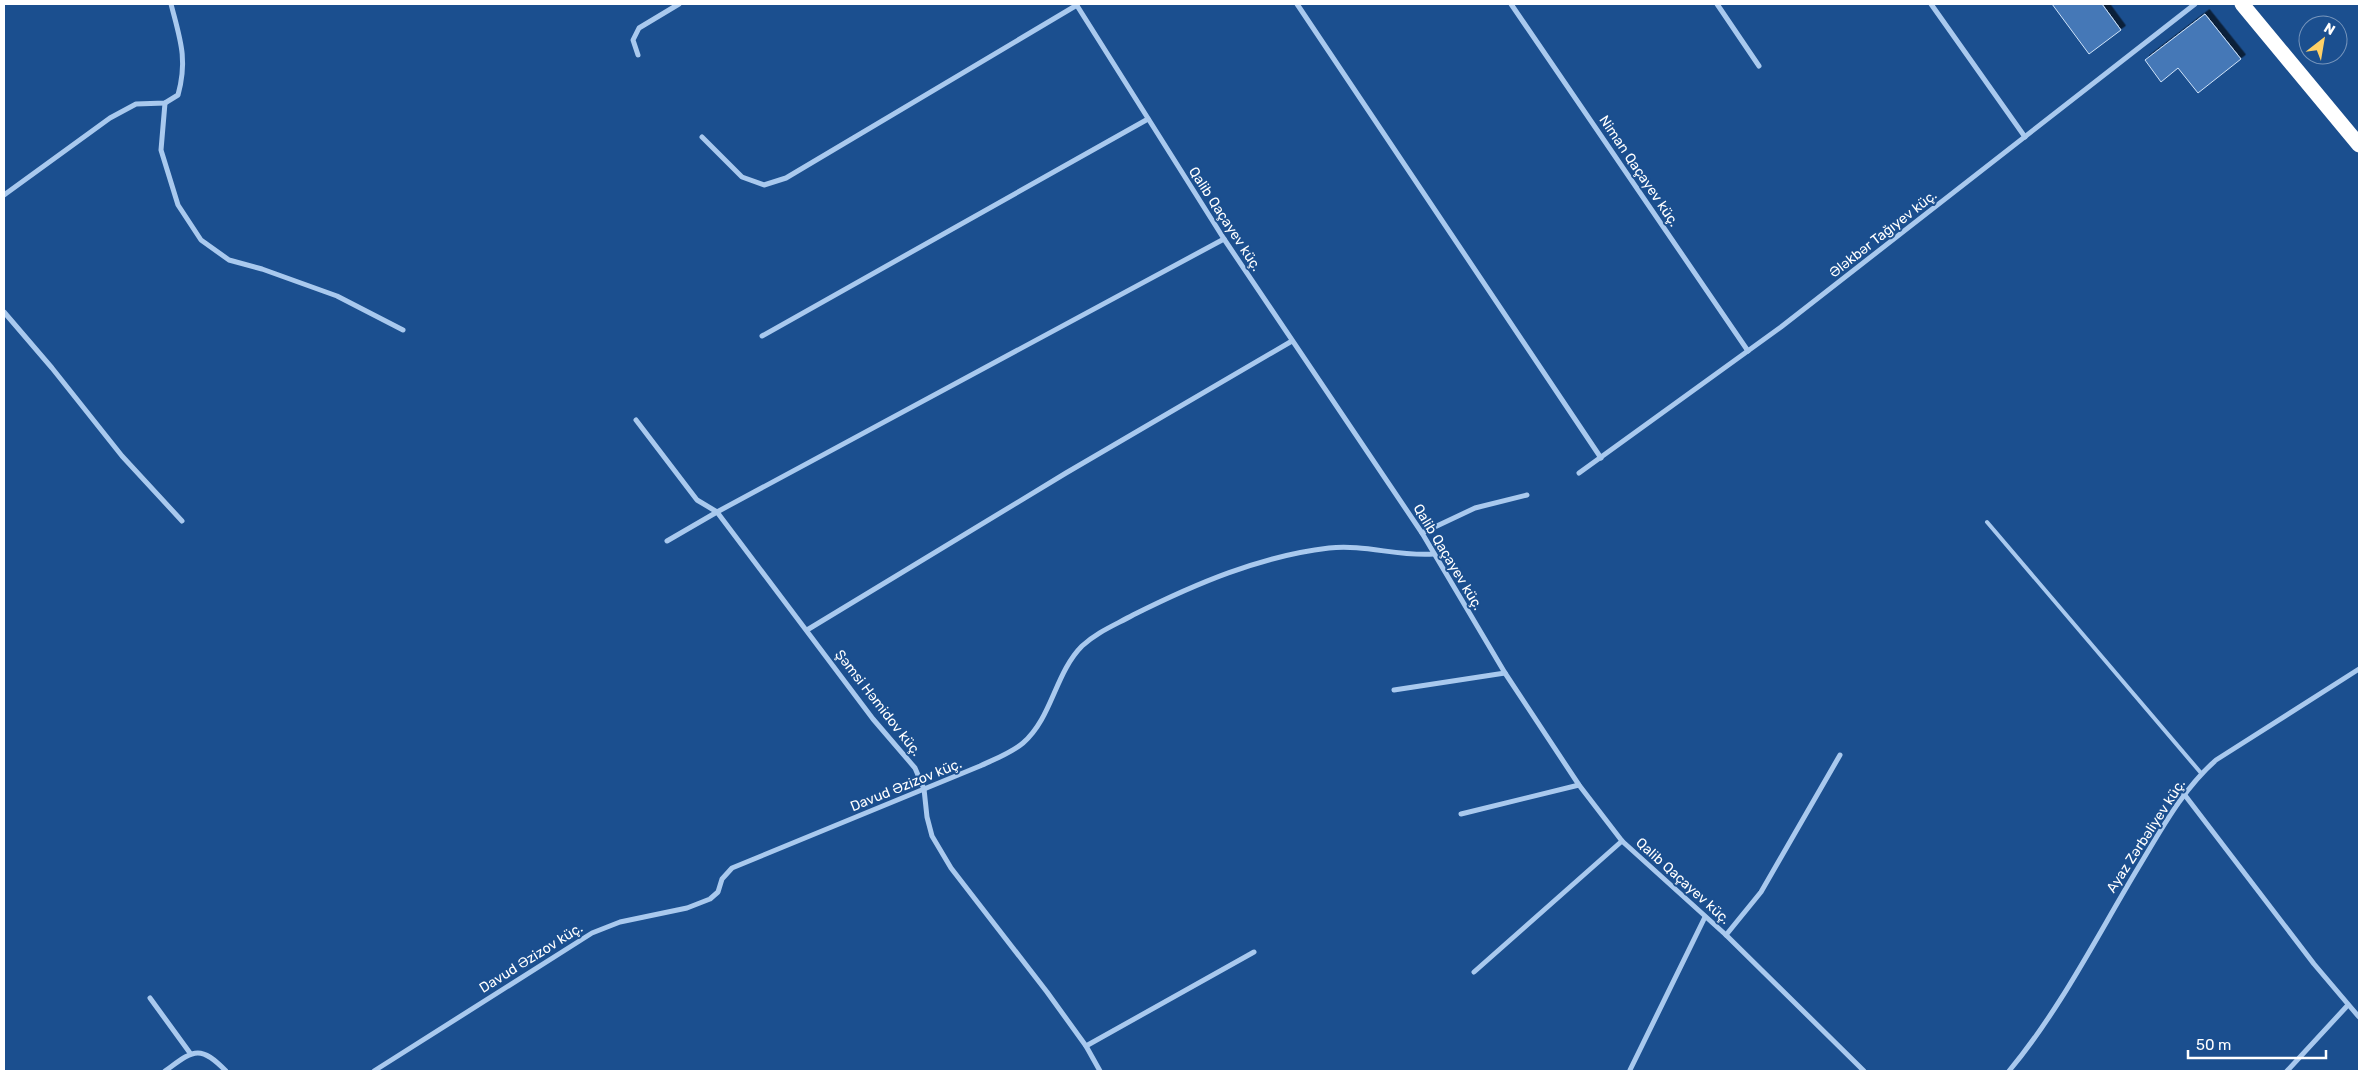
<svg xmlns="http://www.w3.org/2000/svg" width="2363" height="1075" font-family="Rubik,sans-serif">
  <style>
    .building { fill: #4478b7; stroke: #cfe3fa; filter: url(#shadow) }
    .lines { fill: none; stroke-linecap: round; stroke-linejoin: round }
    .lane { stroke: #a9c9ee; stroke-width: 4 }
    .street { stroke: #a9c9ee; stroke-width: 5 }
    .highway { stroke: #fff; stroke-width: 15 }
    .labels { text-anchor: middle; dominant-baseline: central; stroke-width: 4; stroke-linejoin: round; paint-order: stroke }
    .street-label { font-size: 14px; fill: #fff; stroke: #1b4f8f }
  </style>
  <defs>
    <filter id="shadow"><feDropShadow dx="4.5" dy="-4.5" stdDeviation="0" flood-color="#0009"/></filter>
  </defs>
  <rect width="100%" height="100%" fill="#1b4f8f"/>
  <g class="building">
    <path d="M2052,4H2102L2121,30L2089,54Z"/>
    <path d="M2205,14L2241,59L2198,93L2178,68L2161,82L2145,60Z"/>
  </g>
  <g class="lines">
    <path class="lane" d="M1987,522L2201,773"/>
    <g class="street">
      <path d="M1076,4L1224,239L1422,533L1505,673L1579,785L1622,841L1726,935L1864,1071"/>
      <path d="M1297,4L1601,458"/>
      <path d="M1511,4L1748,351"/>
      <path d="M1717,4L1759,66"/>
      <path d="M1931,4L2025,137"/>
      <path d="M638,55L633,40L639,28L679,4"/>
      <path d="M165,103L161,150L178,205L201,240L229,260L262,269L337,296L403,330"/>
      <path d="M702,137L742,177L764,185L786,178L1077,5"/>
      <path d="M4,195L110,118L136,104L165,103L178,95C188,59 180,39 171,4"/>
      <path d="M4,312L52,368L122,456L182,521"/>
      <path d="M762,336L1148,119"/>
      <path d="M636,420L697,500L717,512L873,719L915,768L924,789L927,817L932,836L951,868L1047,992L1086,1046L1100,1071"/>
      <path d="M1579,473L1781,327L2195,4"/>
      <path d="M1422,533L1475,508L1527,495"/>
      <path d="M667,541L717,512L1224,239"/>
      <path d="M807,630L1066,473L1292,341"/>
      <path d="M1394,690L1505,673"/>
      <path d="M2184,794L2314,964L2359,1017"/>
      <path d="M1461,814L1579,785"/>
      <path d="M1726,935L1761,892L1840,755"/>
      <path d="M1474,972L1622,841"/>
      <path d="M150,998L190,1053"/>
      <path d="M1086,1046L1254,952"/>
      <path d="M1630,1070L1705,917"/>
      <path d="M165,1071C193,1051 199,1043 226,1071"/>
      <path d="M374,1071L592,933L620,922L687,908L710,899L718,892L722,879L732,868L980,766C995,759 1011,753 1023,743C1052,718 1055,673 1082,646C1097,632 1115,625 1133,615C1195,584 1260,556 1329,548C1365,544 1399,557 1434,554"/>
      <path d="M2009,1071C2060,1010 2097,936 2138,868C2161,830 2182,790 2216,760L2359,669"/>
      <path d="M2287,1071L2348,1005"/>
    </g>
    <path class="highway" d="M2242,4L2359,145"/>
  </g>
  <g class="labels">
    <g class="street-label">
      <text transform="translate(1639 171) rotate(56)">Niman Qaçayev küç.</text>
      <text transform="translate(1225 219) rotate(57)">Qalib Qaçayev küç.</text>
      <text transform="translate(1883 234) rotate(-38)">Ələkbər Tağıyev küç.</text>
      <text transform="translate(1448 557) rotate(59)">Qalib Qaçayev küç.</text>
      <text transform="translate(878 703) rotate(52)">Şəmsi Həmidov küç.</text>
      <text transform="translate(906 785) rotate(-22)">Davud Əzizov küç.</text>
      <text transform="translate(2146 836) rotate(-57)">Ayaz Zərbəliyev küç.</text>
      <text transform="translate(1683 881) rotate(42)">Qalib Qaçayev küç.</text>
      <text transform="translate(531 958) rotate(-32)">Davud Əzizov küç.</text>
    </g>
  </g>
  <rect width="2363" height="1075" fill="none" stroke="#ffffff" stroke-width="10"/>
  <g transform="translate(2323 40) rotate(31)"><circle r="24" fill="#1b4f8f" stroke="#7695bc"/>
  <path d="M0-4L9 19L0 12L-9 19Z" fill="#ffd166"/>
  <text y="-8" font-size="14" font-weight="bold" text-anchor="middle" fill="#ffffff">N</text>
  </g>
  <path d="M2188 1050v8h138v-8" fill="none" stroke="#ffffff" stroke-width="2.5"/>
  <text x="2196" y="1050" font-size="15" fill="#ffffff" stroke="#1b4f8f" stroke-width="4" paint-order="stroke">50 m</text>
</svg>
